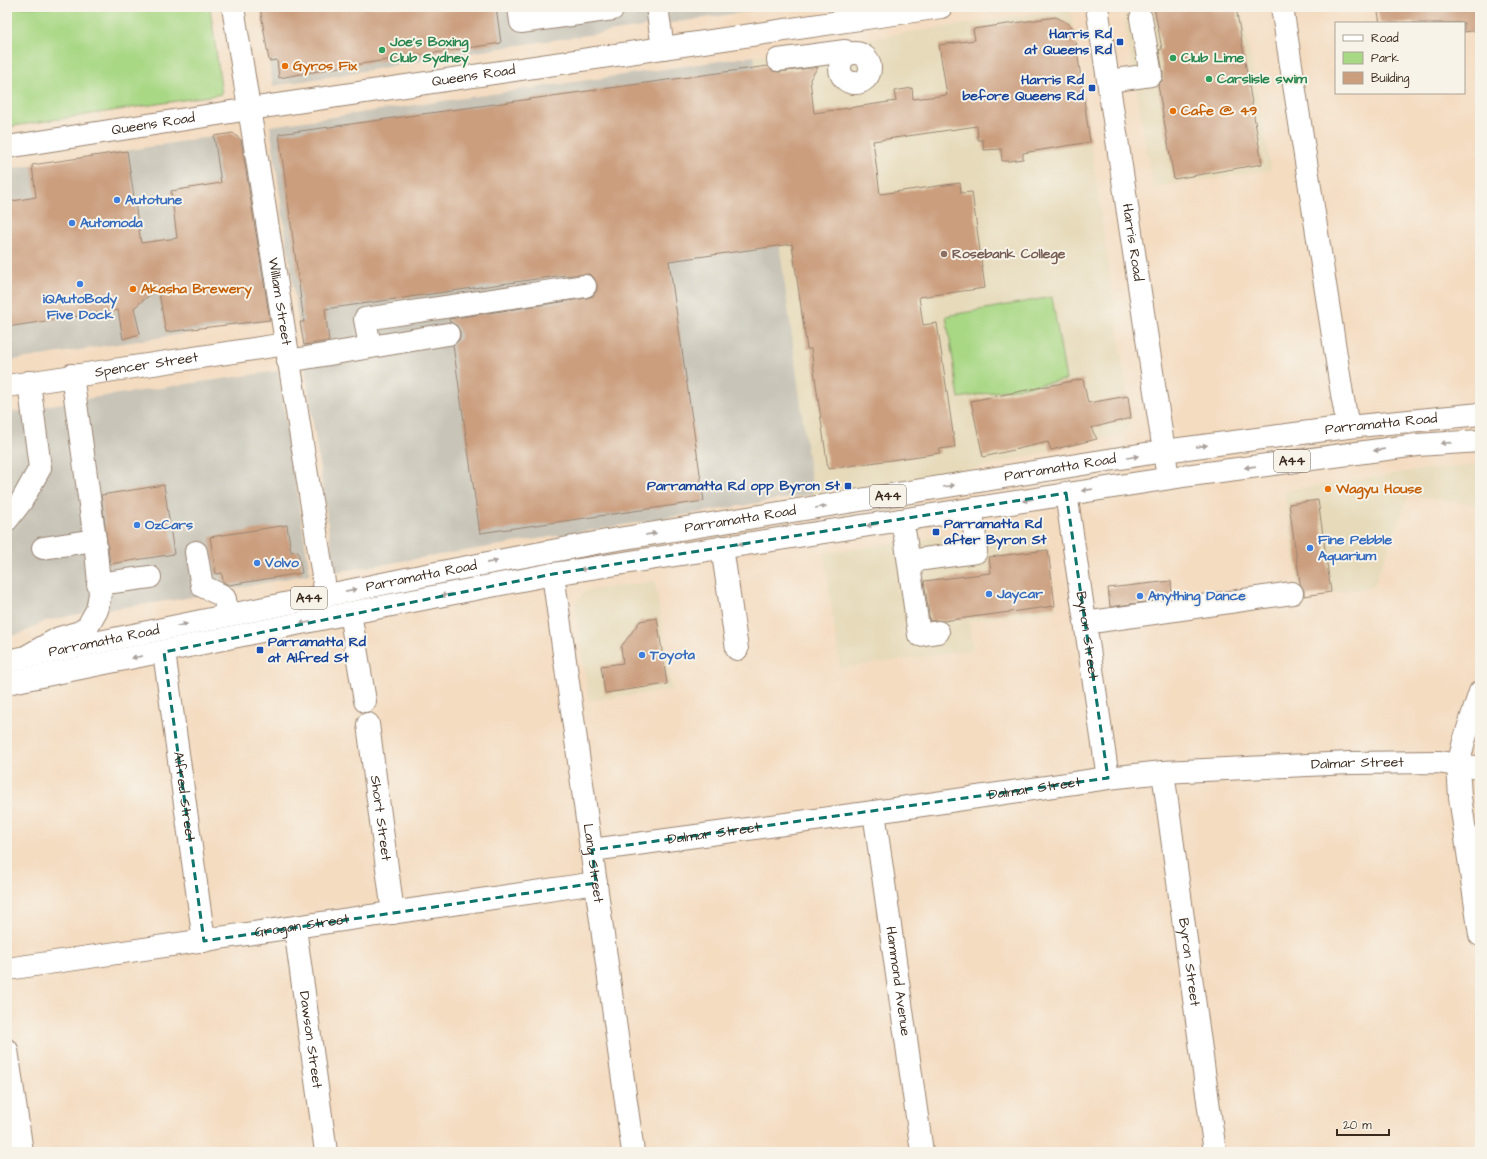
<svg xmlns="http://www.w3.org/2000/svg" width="1487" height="1159" font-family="'Architects Daughter',sans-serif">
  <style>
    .built { fill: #e6daba }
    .industrial { fill: #c8c4b8 }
    .green { fill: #a9d885; stroke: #728152 }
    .building { fill: #cb9e7e }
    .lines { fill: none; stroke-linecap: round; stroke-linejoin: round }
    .minor-casing { stroke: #988370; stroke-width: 24 }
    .major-casing { stroke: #988370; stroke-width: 24 }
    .highway-casing { stroke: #988370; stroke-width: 24 }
    .minor { stroke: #fff; stroke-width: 22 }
    .major { stroke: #fff; stroke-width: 22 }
    .highway { stroke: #fff; stroke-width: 22 }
    .oneway { fill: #a79f9a }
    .marked { fill: none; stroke: #0f766e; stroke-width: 3; stroke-dasharray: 8 5; stroke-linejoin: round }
    .transit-dot { fill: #1a4fb4; stroke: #f7f3e8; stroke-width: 1.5 }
    .leisure-dot { fill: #2e9e5b; stroke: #f7f3e8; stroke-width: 1.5 }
    .food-dot { fill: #e8710a; stroke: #f7f3e8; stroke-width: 1.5 }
    .shop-dot { fill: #3f7fe0; stroke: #f7f3e8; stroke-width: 1.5 }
    .education-dot { fill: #8d6e63; stroke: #f7f3e8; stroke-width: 1.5 }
    .labels { text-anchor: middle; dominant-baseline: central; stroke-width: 4; stroke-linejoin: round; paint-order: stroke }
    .shield { fill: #f7f3e8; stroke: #73665b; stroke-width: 1 }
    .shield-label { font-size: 13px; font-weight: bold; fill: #3b2a1e }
    .transit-label { font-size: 14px; font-weight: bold; fill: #164399; stroke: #f7f3e8; text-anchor: end }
    .leisure-label { font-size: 14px; font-weight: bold; fill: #27864d; stroke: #f7f3e8; text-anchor: start }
    .food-label { font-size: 14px; font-weight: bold; fill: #c56008; stroke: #f7f3e8; text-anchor: start }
    .street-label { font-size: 14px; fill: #3b2a1e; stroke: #f7f3e8 }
    .shop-label { font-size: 14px; font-weight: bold; fill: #366cbe; stroke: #f7f3e8; text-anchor: start }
    .education-label { font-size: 14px; font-weight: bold; fill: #785e54; stroke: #f7f3e8; text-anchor: start }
  </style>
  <rect width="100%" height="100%" fill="#f7f3e8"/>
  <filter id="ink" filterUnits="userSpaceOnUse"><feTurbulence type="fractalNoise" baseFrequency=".025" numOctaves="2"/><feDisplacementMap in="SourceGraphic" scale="8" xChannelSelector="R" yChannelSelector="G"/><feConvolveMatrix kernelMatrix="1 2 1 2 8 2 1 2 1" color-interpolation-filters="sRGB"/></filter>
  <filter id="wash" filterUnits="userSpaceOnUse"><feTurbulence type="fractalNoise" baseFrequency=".012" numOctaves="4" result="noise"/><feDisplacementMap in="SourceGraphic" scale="16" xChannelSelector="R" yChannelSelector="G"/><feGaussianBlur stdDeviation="0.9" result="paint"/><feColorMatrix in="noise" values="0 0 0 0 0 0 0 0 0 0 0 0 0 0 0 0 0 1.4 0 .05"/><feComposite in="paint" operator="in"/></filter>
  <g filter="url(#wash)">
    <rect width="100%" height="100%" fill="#f4dcc1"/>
    <g class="built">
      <path d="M1135,7H1241L1271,170L1153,187L1124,17L1130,9Z"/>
      <path d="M1066,9L1071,13L1131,418L1125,433L969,470L813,494L754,56Z"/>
      <path d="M1480,465V508L1471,504L1409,495L1373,587L1334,593L1300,596L1284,491L1418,470Z"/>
      <path d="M1044,522L1056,609L969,621L973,650L840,668L824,553Z"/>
      <path d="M655,581L672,690L589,701L575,604L586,591Z"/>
    </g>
    <g class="industrial">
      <path d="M260,7H781L512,46L273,86Z"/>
      <path d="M754,56L813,494L335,572L270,126Z"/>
      <path d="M233,133L245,143L273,320L7,361V169L95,156Z"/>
      <path d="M278,371L310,574L181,599L89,612L45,621L20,634L7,637V413L85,399Z"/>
    </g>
    <g class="green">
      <path d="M7,7H210L222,94L7,127Z"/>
      <path d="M1052,297L1066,380L959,398L946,316Z"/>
    </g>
    <g id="blocks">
      <g class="building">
        <path d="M260,7H496L501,43L334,68L279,78L277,60L269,61Z"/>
        <path d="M1154,7H1236L1262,164L1174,179L1158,85L1163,80V73L1159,50L1162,49Z"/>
        <path d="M1377,7H1480V30L1464,32V23H1380Z"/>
        <path d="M1056,17L1069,24L1074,29L1090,142L1023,153V159L1009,161H1002L1001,149L984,150L983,140H978L977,126L873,141L880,194L960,183L961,193L972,192L985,288L919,297L923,325L937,323L955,447L939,449L940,453L828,469L811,349H807L792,244L669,261L704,501L480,533L453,345L460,339V332L457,326L450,322L449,319L587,298L593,296L597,290V285L594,278L589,274L558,276L325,309L329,341L304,345L300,322H304L279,134L768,66L773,71L779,72L818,67L810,79L814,113L896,101L894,91L912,88L913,99L947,95L939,45L975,40L973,29Z"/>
        <path d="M233,133L241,140L270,320L166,332L158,288L134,308L140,334L123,339L118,310L7,327V202L36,197L32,165L127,151L141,243L177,238L171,191L221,183L214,136Z"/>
        <path d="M1083,379L1088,403L1128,396L1131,418L1091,428L1097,439L1051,450L1048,442L983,457L971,401Z"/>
        <path d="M164,485L174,554L110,564L101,495Z"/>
        <path d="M1318,500L1331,592L1304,596V591L1300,583L1289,504Z"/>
        <path d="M287,525L291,552L298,551L302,573L229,585L223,582L222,573L216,574L210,537Z"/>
        <path d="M1048,550L1055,606L943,621L936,620L930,621L924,581L991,573L989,557Z"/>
        <path d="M1171,581L1172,598L1110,607L1108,588Z"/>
        <path d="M657,618L667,684L605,693L601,666L623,663L621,647L640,621Z"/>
      </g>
    </g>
  </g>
  <g filter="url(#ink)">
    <use href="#blocks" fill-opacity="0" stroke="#988370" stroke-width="1"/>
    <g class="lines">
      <defs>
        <g id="minor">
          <path id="s1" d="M233,7L326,595"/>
          <path d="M519,7L521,22L613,9V7"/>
          <path d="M657,7L663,48"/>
          <path d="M1282,7L1342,394L1348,427"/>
          <circle cx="855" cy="68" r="15"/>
          <path d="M778,60L845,51"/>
          <path d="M1109,81L1151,75L1141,18"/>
          <path d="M370,347L365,319L585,286"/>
          <path d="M288,361L448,334"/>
          <path id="s2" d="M7,386L286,344"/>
          <path id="s3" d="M1066,493L1108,778"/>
          <path d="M7,520L21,502L40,468L29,382"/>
          <path d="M901,520L905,536L919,635L938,632"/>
          <path d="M722,547L737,649"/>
          <path d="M43,548L95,540"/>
          <path d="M196,552L202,586L223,596L225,599L227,615"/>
          <path d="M909,561L976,552L974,526L971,510"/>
          <path id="s4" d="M553,574L633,1152"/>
          <path d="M98,584L150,577"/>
          <path d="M350,613L365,701"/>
          <path d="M1085,623L1292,593"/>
          <path id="s5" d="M164,652L204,941"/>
          <path d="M29,655L59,638L80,632L88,626L97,610L100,594L95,540L72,375"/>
          <path d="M1480,692L1464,741L1458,766L1460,797L1480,935"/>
          <path id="s6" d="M368,724L393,913"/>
          <path id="s7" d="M1163,772L1215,1152"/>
          <path id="s8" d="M874,812L922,1152"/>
          <path id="s9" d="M592,850L874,812L1108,778L1163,772L1350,763L1438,762L1480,768"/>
          <path id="s10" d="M295,928L326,1152"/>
          <path id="s11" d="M7,969L596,883"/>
          <path d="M7,1050L22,1152"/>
        </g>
        <g id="major">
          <path id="s12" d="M1097,7L1168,478"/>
          <path id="s13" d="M7,147L250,109L941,7"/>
        </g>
        <g id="highway">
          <path id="s14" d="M7,661L421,576L514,558L612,540L1164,451L1348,427L1480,414"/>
          <path d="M7,683L350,613L553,574L1184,476L1417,445L1480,441"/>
        </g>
      </defs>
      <use href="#minor" class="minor-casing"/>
      <use href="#major" class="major-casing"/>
      <use href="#highway" class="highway-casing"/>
      <use href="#minor" class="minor"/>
      <use href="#major" class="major"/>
      <use href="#highway" class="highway"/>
    </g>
    <defs><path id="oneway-solid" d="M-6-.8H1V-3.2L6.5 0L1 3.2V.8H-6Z"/></defs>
    <g class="oneway">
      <use href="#oneway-solid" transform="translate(1446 443) rotate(176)"/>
      <use href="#oneway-solid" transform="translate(1202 446) rotate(-8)"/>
      <use href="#oneway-solid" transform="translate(1379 450) rotate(172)"/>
      <use href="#oneway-solid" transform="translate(1133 457) rotate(-10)"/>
      <use href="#oneway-solid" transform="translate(1250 467) rotate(172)"/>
      <use href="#oneway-solid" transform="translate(949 486) rotate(-9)"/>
      <use href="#oneway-solid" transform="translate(1087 490) rotate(172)"/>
      <use href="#oneway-solid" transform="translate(1028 500) rotate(170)"/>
      <use href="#oneway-solid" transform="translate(821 507) rotate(-9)"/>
      <use href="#oneway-solid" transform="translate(872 525) rotate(172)"/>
      <use href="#oneway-solid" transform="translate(651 534) rotate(-9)"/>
      <use href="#oneway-solid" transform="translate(743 544) rotate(171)"/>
      <use href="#oneway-solid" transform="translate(492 562) rotate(-11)"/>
      <use href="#oneway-solid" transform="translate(585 569) rotate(171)"/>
      <use href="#oneway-solid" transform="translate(351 590) rotate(-11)"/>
      <use href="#oneway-solid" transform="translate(446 595) rotate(169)"/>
      <use href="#oneway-solid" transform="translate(305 623) rotate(168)"/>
      <use href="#oneway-solid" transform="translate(182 625) rotate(-12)"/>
      <use href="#oneway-solid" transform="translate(137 657) rotate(169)"/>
    </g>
  </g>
  <path class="marked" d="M1066,493L1108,778L592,850L596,883L204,941L164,652L553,574Z"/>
  <g class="transit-dot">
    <rect x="1116" y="38" width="8" height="8" rx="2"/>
    <rect x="1088" y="84" width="8" height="8" rx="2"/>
    <rect x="844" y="482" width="8" height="8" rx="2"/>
    <rect x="932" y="528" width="8" height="8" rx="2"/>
    <rect x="256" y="646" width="8" height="8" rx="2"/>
  </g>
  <g class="leisure-dot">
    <circle cx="382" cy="50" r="4"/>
    <circle cx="1173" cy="58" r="4"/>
    <circle cx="1209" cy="79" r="4"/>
  </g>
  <g class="food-dot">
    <circle cx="285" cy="66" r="4"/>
    <circle cx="1173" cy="111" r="4"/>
    <circle cx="133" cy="289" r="4"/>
    <circle cx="1328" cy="489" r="4"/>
  </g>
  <g class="shop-dot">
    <circle cx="117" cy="200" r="4"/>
    <circle cx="72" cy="223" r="4"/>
    <circle cx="80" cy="284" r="4"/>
    <circle cx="137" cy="525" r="4"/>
    <circle cx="1310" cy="548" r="4"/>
    <circle cx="257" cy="563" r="4"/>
    <circle cx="989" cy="594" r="4"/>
    <circle cx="1140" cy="596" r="4"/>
    <circle cx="642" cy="655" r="4"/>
  </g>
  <circle class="education-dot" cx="944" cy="254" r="4"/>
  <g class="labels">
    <g class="shield">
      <rect x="1274" y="450" width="36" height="22" rx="3"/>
      <rect x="870" y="485" width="36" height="22" rx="3"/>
      <rect x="291" y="587" width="36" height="22" rx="3"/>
    </g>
    <g class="shield-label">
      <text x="1292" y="461">A44</text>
      <text x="888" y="496">A44</text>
      <text x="309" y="598">A44</text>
    </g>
    <g class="transit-label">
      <text x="1112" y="34">Harris Rd<tspan x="1112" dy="16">at Queens Rd</tspan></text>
      <text x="1084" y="80">Harris Rd<tspan x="1084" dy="16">before Queens Rd</tspan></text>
      <text x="840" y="486">Parramatta Rd opp Byron St</text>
      <text x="944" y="524" text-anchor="start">Parramatta Rd<tspan x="944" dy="16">after Byron St</tspan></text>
      <text x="268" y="642" text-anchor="start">Parramatta Rd<tspan x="268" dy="16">at Alfred St</tspan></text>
    </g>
    <g class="leisure-label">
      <text x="390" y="42">Joe's Boxing<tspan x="390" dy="16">Club Sydney</tspan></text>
      <text x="1181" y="58">Club Lime</text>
      <text x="1217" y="79">Carslisle swim</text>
    </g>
    <g class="food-label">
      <text x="293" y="66">Gyros Fix</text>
      <text x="1181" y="111">Cafe @ 49</text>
      <text x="141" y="289">Akasha Brewery</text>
      <text x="1336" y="489">Wagyu House</text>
    </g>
    <g class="street-label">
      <text stroke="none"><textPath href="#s13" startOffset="472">Queens Road</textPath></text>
      <text stroke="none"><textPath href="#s13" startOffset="148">Queens Road</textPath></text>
      <text stroke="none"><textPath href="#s12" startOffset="238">Harris Road</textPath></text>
      <text stroke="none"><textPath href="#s1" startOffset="298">William Street</textPath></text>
      <text stroke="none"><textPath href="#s2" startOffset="141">Spencer Street</textPath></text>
      <text stroke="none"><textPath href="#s14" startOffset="1395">Parramatta Road</textPath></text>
      <text stroke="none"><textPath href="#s14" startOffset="1071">Parramatta Road</textPath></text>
      <text stroke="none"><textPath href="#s14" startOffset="747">Parramatta Road</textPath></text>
      <text stroke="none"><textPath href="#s14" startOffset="423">Parramatta Road</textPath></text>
      <text stroke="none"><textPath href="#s3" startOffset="144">Byron Street</textPath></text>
      <text stroke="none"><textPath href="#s14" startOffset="99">Parramatta Road</textPath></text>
      <text stroke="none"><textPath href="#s9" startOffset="771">Dalmar Street</textPath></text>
      <text stroke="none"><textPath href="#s9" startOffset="447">Dalmar Street</textPath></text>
      <text stroke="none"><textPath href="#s5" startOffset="146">Alfred Street</textPath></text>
      <text stroke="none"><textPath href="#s6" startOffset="95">Short Street</textPath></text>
      <text stroke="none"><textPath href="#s9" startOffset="123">Dalmar Street</textPath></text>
      <text stroke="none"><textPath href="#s4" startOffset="292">Lang Street</textPath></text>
      <text stroke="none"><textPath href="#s11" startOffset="298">Grogan Street</textPath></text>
      <text stroke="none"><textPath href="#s7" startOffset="192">Byron Street</textPath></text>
      <text stroke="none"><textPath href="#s8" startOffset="171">Hammond Avenue</textPath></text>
      <text stroke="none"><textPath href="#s10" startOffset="113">Dawson Street</textPath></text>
    </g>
    <g class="shop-label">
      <text x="125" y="200">Autotune</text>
      <text x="80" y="223">Automoda</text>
      <text x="80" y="299" text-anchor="middle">iQAutoBody<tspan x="80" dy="16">Five Dock</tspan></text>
      <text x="145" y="525">OzCars</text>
      <text x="1318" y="540">Fine Pebble<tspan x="1318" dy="16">Aquarium</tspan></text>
      <text x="265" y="563">Volvo</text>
      <text x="997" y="594">Jaycar</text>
      <text x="1148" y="596">Anything Dance</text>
      <text x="650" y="655">Toyota</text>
    </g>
    <g class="education-label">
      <text x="952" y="254">Rosebank College</text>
    </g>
  </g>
  <rect width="1487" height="1159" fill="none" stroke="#f7f3e8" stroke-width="24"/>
  <rect x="1335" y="22" width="130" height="72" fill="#f7f3e8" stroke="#aca397"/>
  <rect x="1343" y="35" width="20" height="6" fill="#ffffff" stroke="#aca397"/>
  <text x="1371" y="42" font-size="12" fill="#3b2a1e">Road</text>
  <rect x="1343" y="52" width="20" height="12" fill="#a9d885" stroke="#aca397"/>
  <text x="1371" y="62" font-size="12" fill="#3b2a1e">Park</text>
  <rect x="1343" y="72" width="20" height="12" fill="#cb9e7e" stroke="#aca397"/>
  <text x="1371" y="82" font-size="12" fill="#3b2a1e">Building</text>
  <path d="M1337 1129v6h52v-6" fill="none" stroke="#3b2a1e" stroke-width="2"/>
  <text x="1343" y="1129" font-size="12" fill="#3b2a1e" stroke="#f7f3e8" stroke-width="3" paint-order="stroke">20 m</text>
</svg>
